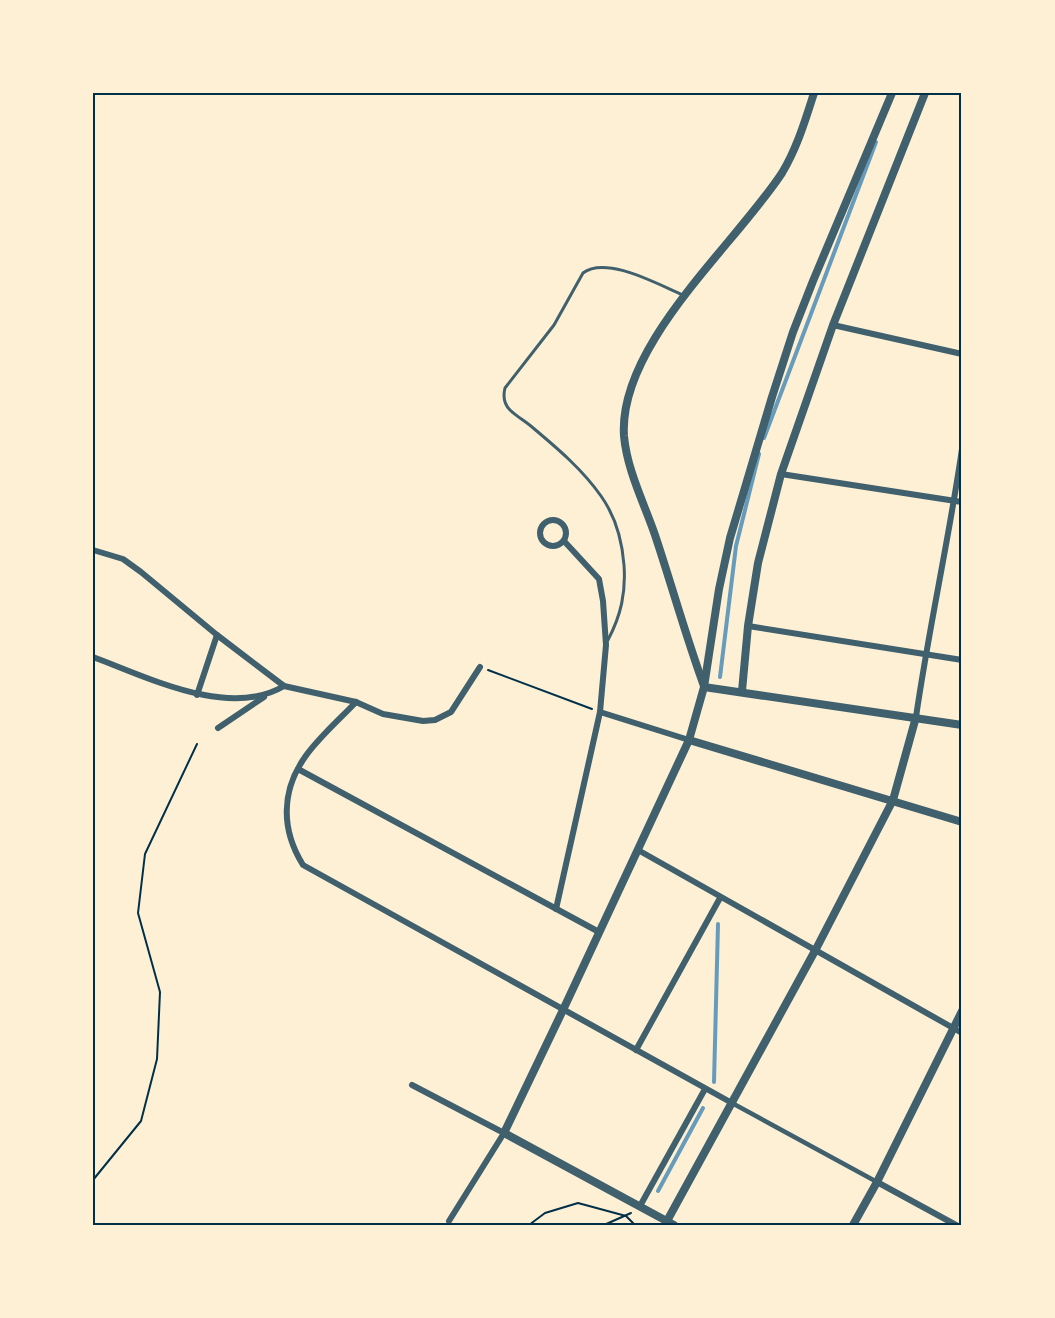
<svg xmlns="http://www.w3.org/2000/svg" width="1055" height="1318" font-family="Signika,sans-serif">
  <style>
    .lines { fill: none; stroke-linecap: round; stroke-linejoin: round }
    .stream { stroke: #669bbc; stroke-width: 4 }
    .path { stroke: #003049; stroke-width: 2 }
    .service { stroke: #3f606c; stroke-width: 3 }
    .pedestrian { stroke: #3f606c; stroke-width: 4.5 }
    .minor { stroke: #3f606c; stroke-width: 6 }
    .tertiary { stroke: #3f606c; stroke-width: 8 }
    .neatline { fill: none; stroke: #003049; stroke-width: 2 }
  </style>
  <rect width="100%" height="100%" fill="#fdf0d5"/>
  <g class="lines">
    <g class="stream">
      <path d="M764,438L876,142"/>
      <path d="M720,677L736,546L759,454"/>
      <path d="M714,1082L718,924"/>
      <path d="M658,1191L703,1108"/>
    </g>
    <g class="path">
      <path d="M488,670L592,709"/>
      <path d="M93,1180L141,1121L157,1059L160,992L138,913L145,854L197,744"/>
      <path d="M529,1225L545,1213L578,1203L626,1216L635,1225"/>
      <path d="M604,1225L631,1213"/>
    </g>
    <path class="service" d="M608,640C621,615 626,593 624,565C622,539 616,517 601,496C582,469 557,448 532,427C525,421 516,416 510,410C504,404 503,396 505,388L554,325L583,273C606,255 659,285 683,295"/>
    <path class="pedestrian" d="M732,1103L877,1182"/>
    <g class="minor">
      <path d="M833,325L962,354"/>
      <path d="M781,474L962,502"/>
      <circle cx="553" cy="533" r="13"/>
      <path d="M93,550L123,559L141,572L217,635L284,686L356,702L383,714L423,721L435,720L451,712L480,667"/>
      <path d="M748,626L962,660"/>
      <path d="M93,657C147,677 229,719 284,686"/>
      <path d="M197,695L217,635"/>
      <path d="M356,702C339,720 319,737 305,757C281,791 281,830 303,865L732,1103"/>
      <path d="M600,712L689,740"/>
      <path d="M916,717C929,627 949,539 962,449"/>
      <path d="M218,728L264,697"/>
      <path d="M298,769L599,932"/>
      <path d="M638,850L962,1033"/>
      <path d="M556,909L600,712L606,645L603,601L599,579L564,541"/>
      <path d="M636,1050L720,898"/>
      <path d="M412,1085L504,1133L449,1221"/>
      <path d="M877,1182L956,1225"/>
      <path d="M640,1206L705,1089"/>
    </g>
    <g class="tertiary">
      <path d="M704,686C686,637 672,586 655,535C644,503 627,470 624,436C618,345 734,246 782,173C797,148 805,121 814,93"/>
      <path d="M704,687L962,725"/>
      <path d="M742,691L748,626L758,563L781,474L833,325L925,93"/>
      <path d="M689,740L962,822"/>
      <path d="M667,1221L816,949L893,800L916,717"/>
      <path d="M674,1225L504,1133L563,1010L689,740L704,687L719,589L730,538L772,397L793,332L813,281L892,93"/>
      <path d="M853,1225L877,1182L962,1011"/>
    </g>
  </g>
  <rect width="1055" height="1318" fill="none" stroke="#fdf0d5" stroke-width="189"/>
  <rect x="94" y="94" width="866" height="1130" class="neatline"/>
</svg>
